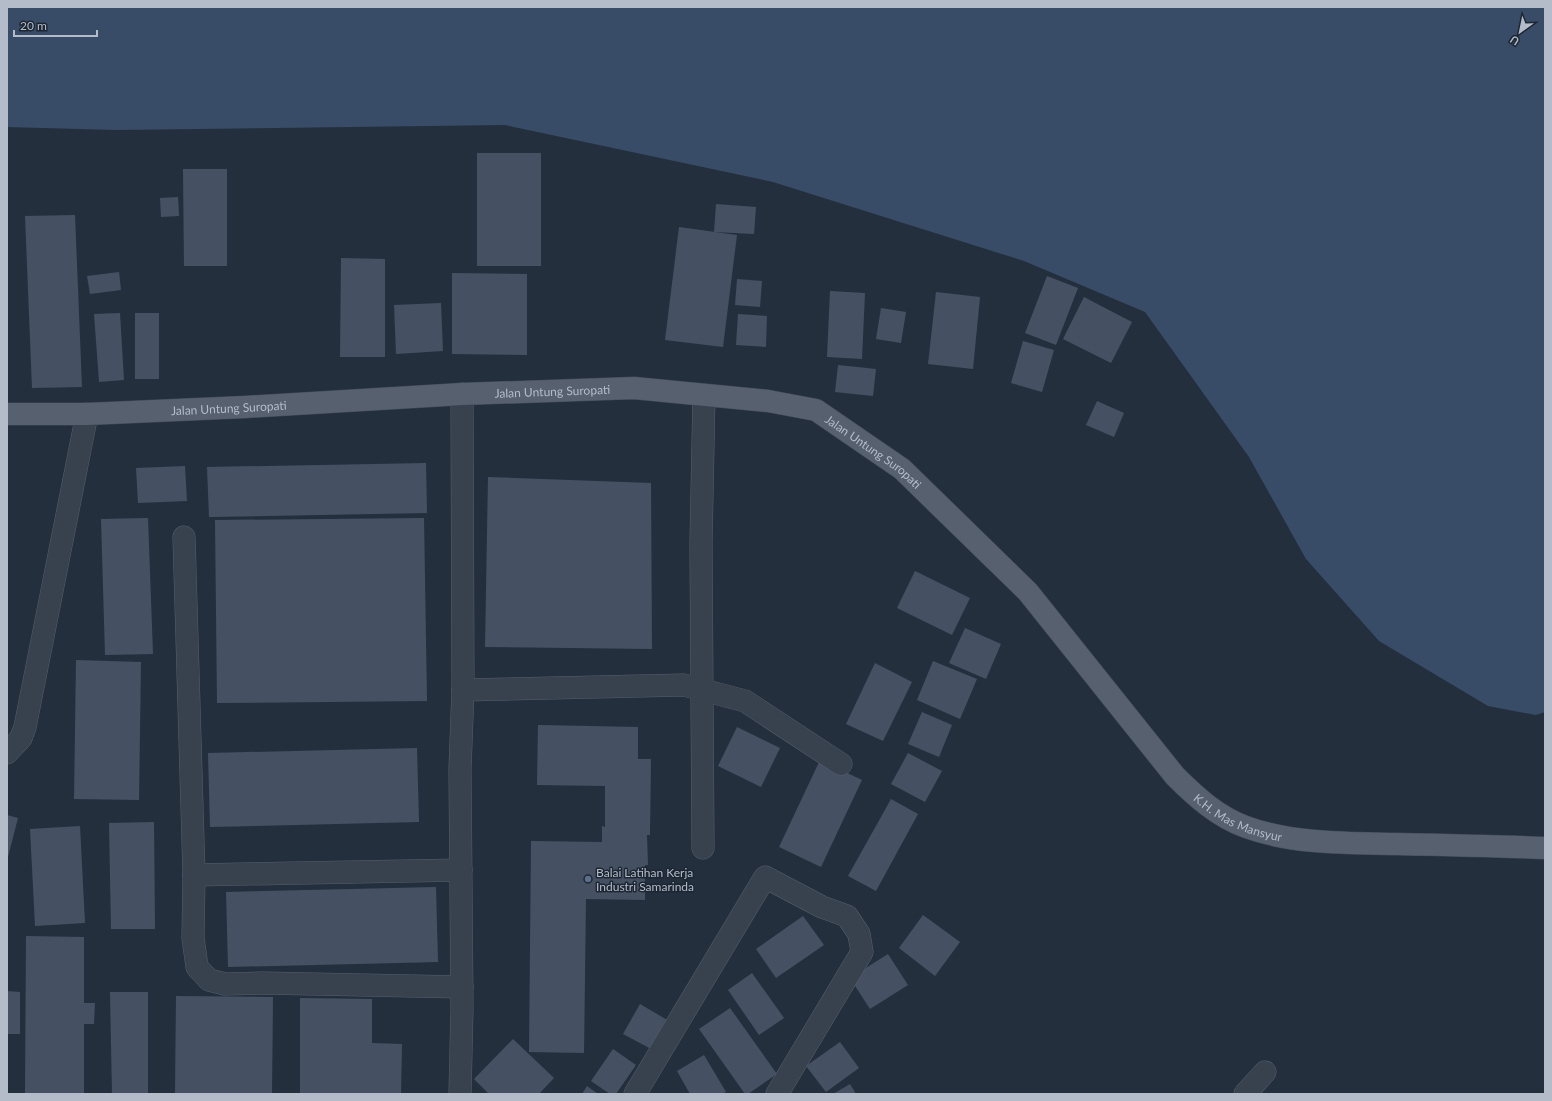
<svg xmlns="http://www.w3.org/2000/svg" width="1552" height="1101" font-family="Lato,sans-serif">
  <style>
    .water { fill: #394c67 }
    .building { fill: #455162 }
    .lines { fill: none; stroke-linecap: round; stroke-linejoin: round }
    .minor-casing { stroke: #565f6c; stroke-width: 23 }
    .major-casing { stroke: #414a57; stroke-width: 23 }
    .minor { stroke: #38414e; stroke-width: 22 }
    .major { stroke: #56606e; stroke-width: 22 }
    .service-dot { fill: #5c6f8a; stroke: #1d2633; stroke-width: 1.5 }
    .labels { text-anchor: middle; dominant-baseline: central; stroke-width: 3; stroke-linejoin: round; paint-order: stroke }
    .street-label { font-size: 12px; fill: #b4bcc9; stroke: #1d2633 }
    .poi-label { font-size: 12px; fill: #b4bcc9; stroke: #1d2633; text-anchor: start }
  </style>
  <rect width="100%" height="100%" fill="#242f3e"/>
  <path class="water" d="M7,7H1545V712L1536,715L1488,706L1379,641L1306,559L1249,457L1145,312L1024,261L773,182L505,125L117,130L7,127Z"/>
  <g class="building">
    <rect x="477" y="153" width="64" height="113"/>
    <path d="M183,169H227V266H184Z"/>
    <path d="M178,197L179,216L161,217L160,198Z"/>
    <path d="M716,204L756,207L754,234L714,232Z"/>
    <path d="M75,215L82,387L32,388L25,216Z"/>
    <path d="M679,227L737,235L723,347L665,340Z"/>
    <path d="M341,258L385,259V357H340Z"/>
    <path d="M119,272L121,290L90,294L87,276Z"/>
    <path d="M452,273L527,274V355L452,354Z"/>
    <path d="M1047,276L1078,288L1056,345L1025,333Z"/>
    <path d="M737,279L762,281L760,307L735,305Z"/>
    <path d="M830,291L865,293L862,359L827,357Z"/>
    <path d="M936,292L980,297L973,369L928,364Z"/>
    <path d="M1084,297L1132,322L1111,363L1063,339Z"/>
    <path d="M441,303L443,351L396,354L394,305Z"/>
    <path d="M881,308L906,312L901,343L876,339Z"/>
    <path d="M120,313L124,380L99,382L94,314Z"/>
    <rect x="135" y="313" width="24" height="66"/>
    <path d="M738,314L767,316L766,347L736,345Z"/>
    <path d="M1023,341L1054,350L1042,392L1011,383Z"/>
    <path d="M838,365L876,369L873,396L835,392Z"/>
    <path d="M1097,401L1124,413L1114,437L1086,425Z"/>
    <path d="M426,463L427,513L209,517L207,467Z"/>
    <path d="M185,466L187,501L138,503L136,468Z"/>
    <path d="M488,477L651,483L652,649L485,647Z"/>
    <path d="M148,518L153,654L105,655L101,519Z"/>
    <path d="M424,518L427,701L217,703L215,520Z"/>
    <path d="M915,571L970,598L952,635L897,608Z"/>
    <path d="M965,628L1001,644L986,679L949,663Z"/>
    <path d="M76,660L141,662L139,800L74,799Z"/>
    <path d="M933,661L977,679L960,719L917,700Z"/>
    <path d="M875,663L912,682L883,741L846,724Z"/>
    <path d="M922,712L952,725L939,757L908,744Z"/>
    <path d="M538,725L638,727V759H651L650,835H647L648,865H645V900L586,899L584,1053L529,1052L531,841L602,842V826L605,827V786L537,785Z"/>
    <path d="M737,727L780,748L761,787L718,766Z"/>
    <path d="M417,748L419,822L210,827L208,753Z"/>
    <path d="M908,753L942,771L925,802L891,784Z"/>
    <path d="M820,760L862,780L821,867L779,847Z"/>
    <path d="M891,799L918,814L876,891L848,876Z"/>
    <path d="M7,815L18,818L8,857H7Z"/>
    <path d="M154,822L155,929H111L109,823Z"/>
    <path d="M80,826L85,923L35,926L30,829Z"/>
    <path d="M436,887L438,962L228,967L226,892Z"/>
    <path d="M923,915L960,942L935,976L899,948Z"/>
    <path d="M803,916L824,945L776,978L756,949Z"/>
    <path d="M26,936L84,937V1003H95L94,1024H84V1094H25Z"/>
    <path d="M888,954L908,985L870,1009L850,978Z"/>
    <path d="M752,973L784,1018L759,1035L728,990Z"/>
    <path d="M7,991L20,992V1034H7Z"/>
    <path d="M110,992H148V1094H112Z"/>
    <path d="M176,996L273,997L272,1094H175Z"/>
    <path d="M300,998L372,999V1043L402,1044L401,1094H300Z"/>
    <path d="M640,1004L669,1021L653,1050L623,1034Z"/>
    <path d="M730,1008L777,1074L748,1094H745L699,1029Z"/>
    <path d="M513,1039L554,1078L539,1094H489L474,1079Z"/>
    <path d="M840,1042L859,1068L826,1092L806,1066Z"/>
    <path d="M613,1049L636,1065L616,1094H610L591,1081Z"/>
    <path d="M704,1055L726,1092L721,1094H690L677,1071Z"/>
    <path d="M850,1084L856,1094H833Z"/>
    <path d="M587,1086L598,1094H582Z"/>
  </g>
  <g class="lines">
    <defs>
      <g id="minor">
        <path d="M184,537L194,875L193,938L197,967L209,980L225,984L262,983L462,987"/>
        <path d="M463,690L684,685L745,701L841,764"/>
        <path d="M7,753L21,738L25,727L87,414"/>
        <path d="M703,848L701,543L704,395"/>
        <path d="M194,875L461,870"/>
        <path d="M460,1094L462,1009L460,769L463,690L462,394"/>
        <path d="M635,1094L765,877L822,907L847,916L859,934L862,952L777,1094"/>
        <path d="M1245,1094L1265,1072"/>
      </g>
      <g id="major">
        <path id="s1" d="M7,414H87L245,407L462,394L634,388L768,401L816,410L902,469L1028,592L1175,776C1196,797 1218,817 1246,827C1292,844 1348,843 1396,844C1446,845 1495,846 1545,848"/>
      </g>
    </defs>
    <use href="#minor" class="minor-casing"/>
    <use href="#major" class="major-casing"/>
    <use href="#minor" class="minor"/>
    <use href="#major" class="major"/>
  </g>
  <circle class="service-dot" cx="588" cy="879" r="4"/>
  <g class="labels">
    <g class="street-label">
      <text stroke="none"><textPath href="#s1" startOffset="546">Jalan Untung Suropati</textPath></text>
      <text stroke="none"><textPath href="#s1" startOffset="222">Jalan Untung Suropati</textPath></text>
      <text stroke="none"><textPath href="#s1" startOffset="882">Jalan Untung Suropati</textPath></text>
      <text stroke="none"><textPath href="#s1" startOffset="1404">K.H. Mas Mansyur</textPath></text>
    </g>
    <g class="poi-label">
      <text x="596" y="872">Balai Latihan Kerja<tspan x="596" dy="14">Industri Samarinda</tspan></text>
    </g>
  </g>
  <rect width="1552" height="1101" fill="none" stroke="#b4bcc9" stroke-width="16"/>
  <g transform="translate(1520 32) rotate(213)" stroke="#1d2633" stroke-width="3" paint-order="stroke">
  <path d="M0-3L7 15L0 10L-7 15Z" fill="#b4bcc9"/>
  <text y="-6" font-size="11" font-weight="bold" text-anchor="middle" fill="#b4bcc9">U</text>
  </g>
  <path d="M14 30v6h83v-6" fill="none" stroke="#b4bcc9" stroke-width="2"/>
  <text x="20" y="30" font-size="12" fill="#b4bcc9" stroke="#1d2633" stroke-width="3" paint-order="stroke">20 m</text>
</svg>
